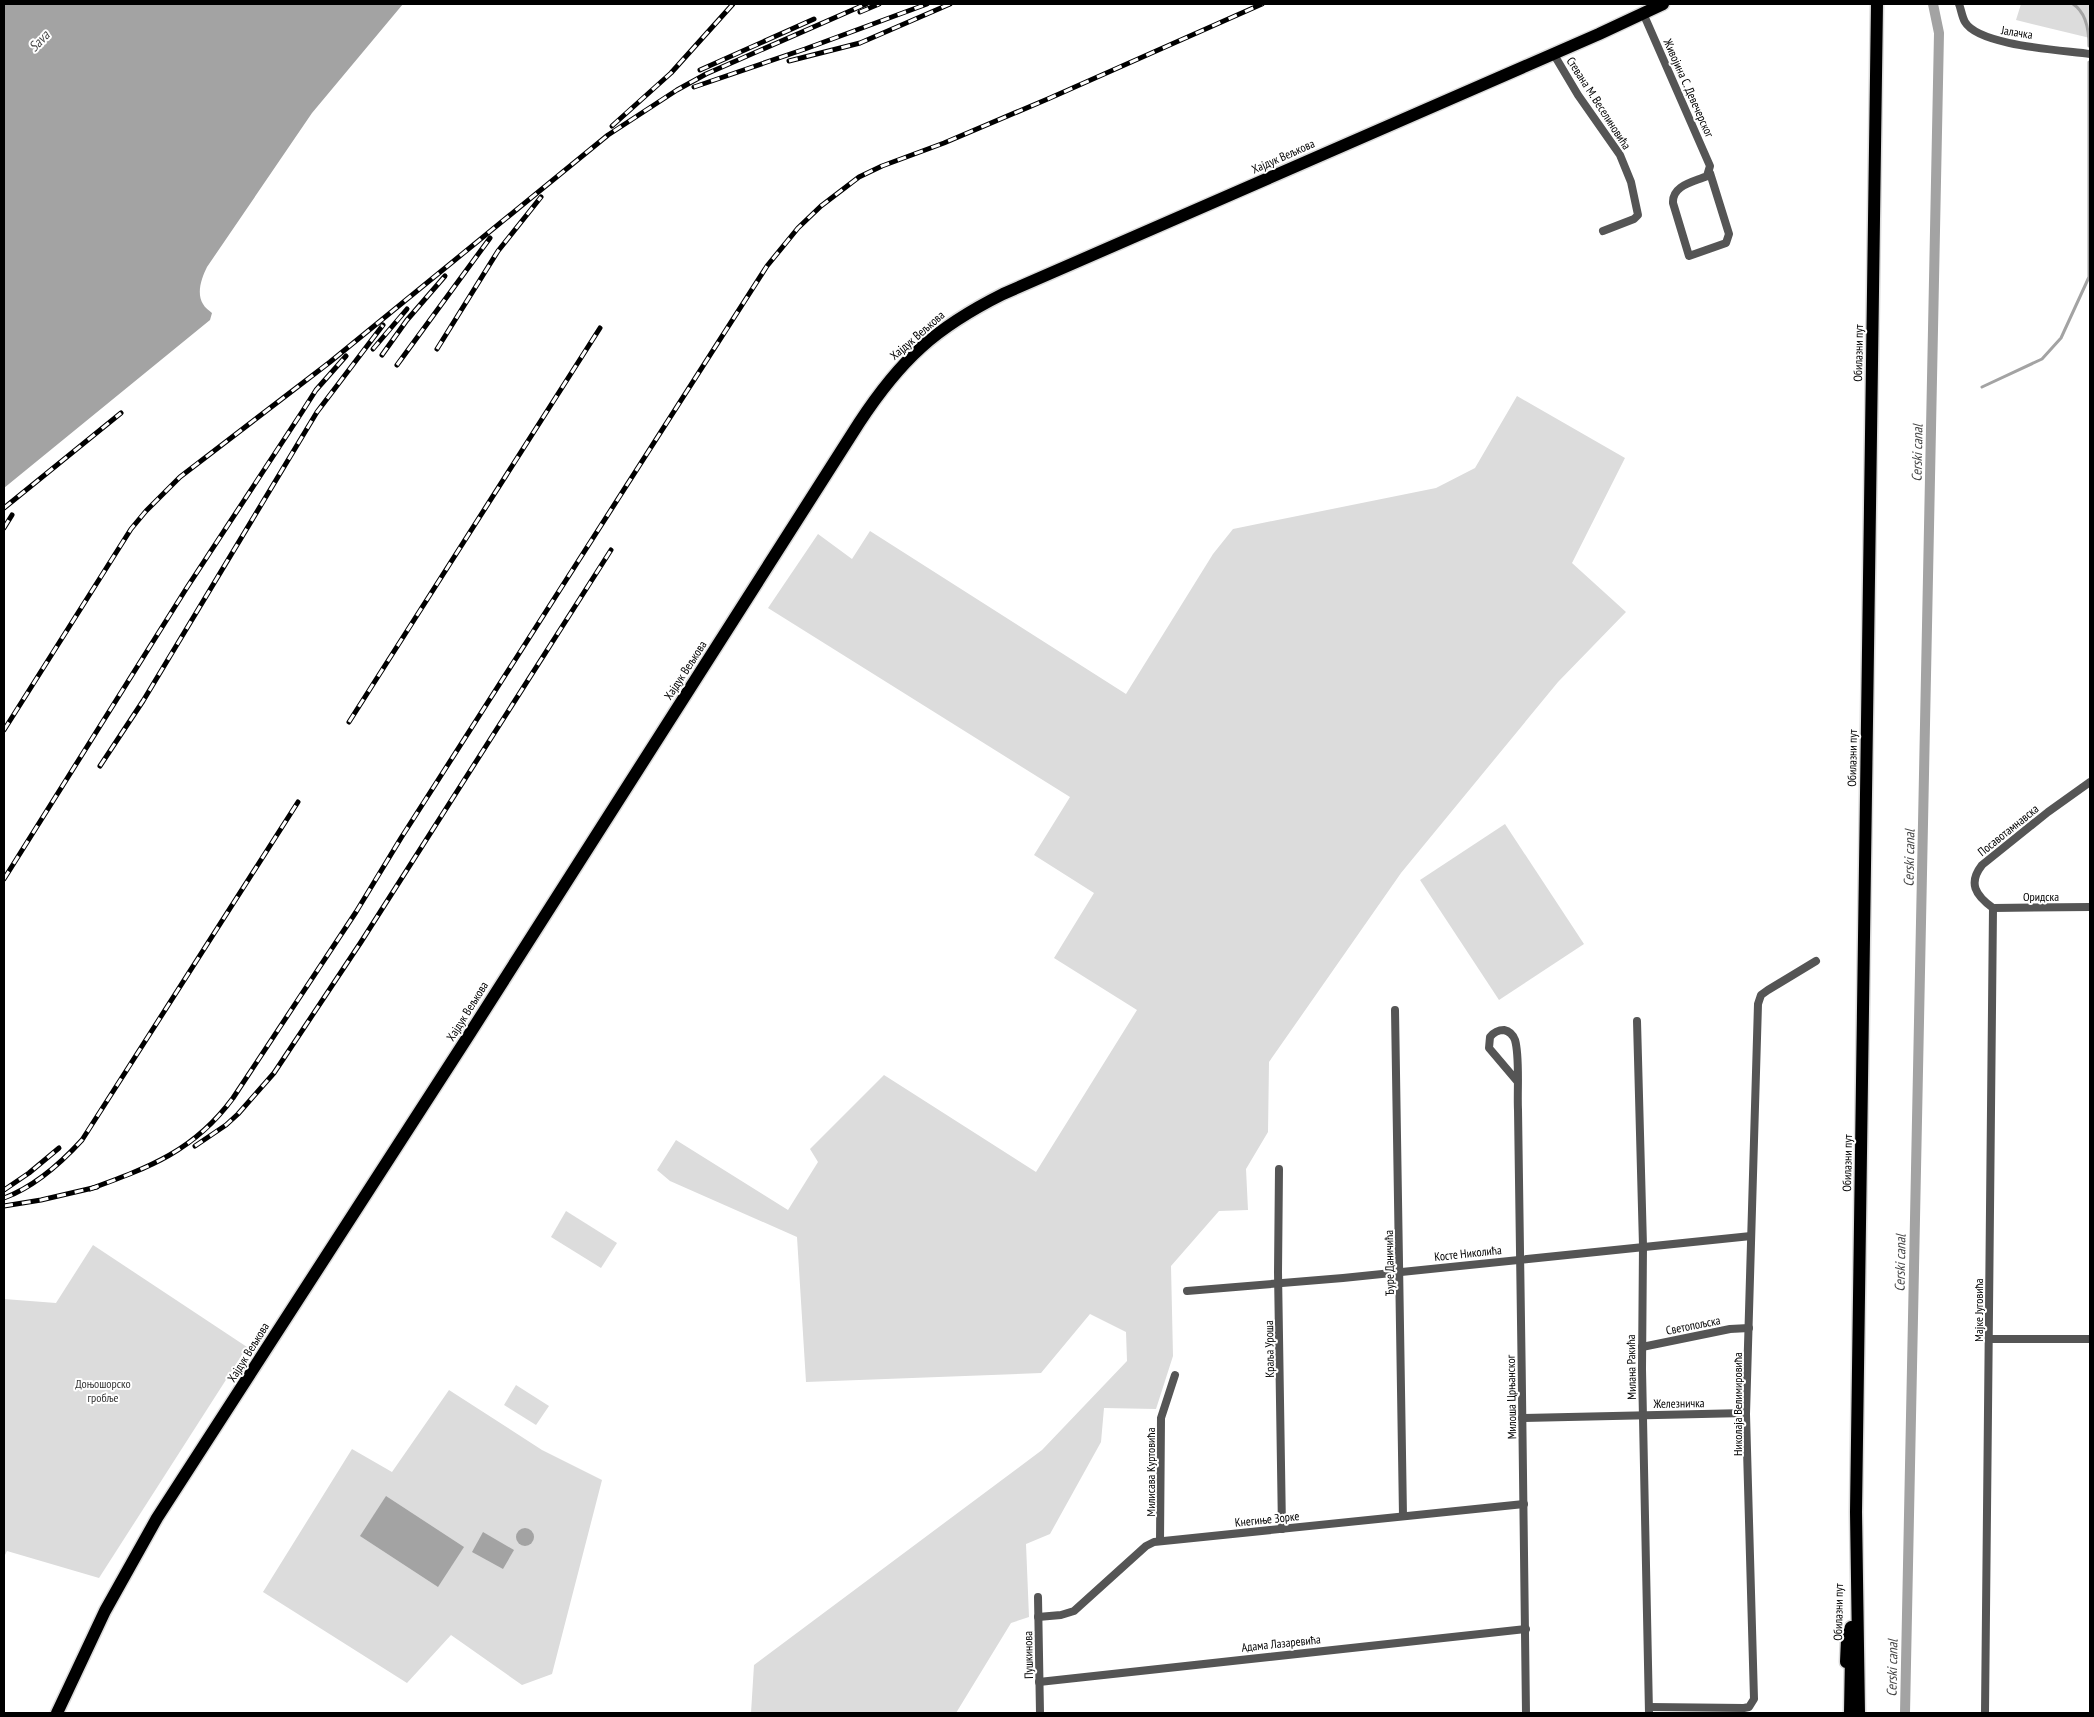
<svg xmlns="http://www.w3.org/2000/svg" width="2094" height="1717" font-family="'PT Sans Narrow',sans-serif">
  <style>
    .green { fill: #dcdcdc }
    .water { fill: #a3a3a3 }
    .lines { fill: none; stroke-linecap: round; stroke-linejoin: round }
    .stream { stroke: #a3a3a3; stroke-width: 3 }
    .canal { stroke: #a3a3a3; stroke-width: 10 }
    .primary-casing { stroke: #dbdbdb; stroke-width: 15 }
    .street { stroke: #555; stroke-width: 8 }
    .primary { stroke: #000; stroke-width: 12 }
    .rail-casing { stroke: #000; stroke-width: 5 }
    .rail { stroke: #fff; stroke-width: 3; stroke-dasharray: 9; stroke-linecap: butt }
    .labels { text-anchor: middle; dominant-baseline: central; stroke-width: 4; stroke-linejoin: round; paint-order: stroke }
    .street-label { font-size: 12px; fill: #000; stroke: #fff }
    .park-label { font-size: 12px; fill: #333; stroke: #fff }
    .water-label { font-size: 14px; font-style: italic; fill: #444; stroke: #fff }
  </style>
  <rect width="100%" height="100%" fill="#fff"/>
  <g class="green">
    <path d="M2021,4H2090V38L2016,20Z"/>
    <path d="M1517,396L1625,458L1572,563L1626,612L1558,682L1401,873L1269,1062L1268,1132L1246,1169L1248,1210L1219,1211L1171,1266L1173,1356L1156,1409L1104,1408L1101,1442L1050,1534L1026,1544L1029,1617L1011,1623L956,1713H751L754,1665L1042,1450L1127,1361L1126,1332L1090,1314L1041,1373L806,1382L797,1237L670,1181L657,1170L676,1140L788,1210L818,1162L810,1149L884,1075L1036,1172L1137,1010L1054,958L1094,893L1034,855L1070,797L768,608L818,534L852,559L870,531L1126,694L1213,554L1233,529L1436,488L1475,468Z"/>
    <path d="M1505,824L1584,944L1499,1000L1420,880Z"/>
    <path d="M566,1211L617,1243L601,1268L551,1237Z"/>
    <path d="M93,1245L247,1347L99,1578L7,1551L4,1557V1299L56,1303Z"/>
    <path d="M516,1385L549,1406L536,1425L504,1405Z"/>
    <path d="M449,1390L542,1450L602,1480L552,1674L522,1685L451,1635L407,1683L263,1592L352,1449L392,1472Z"/>
  </g>
  <g class="water">
    <path d="M4,4H403L312,113L207,267C202,277 196,293 203,304C205,308 209,310 212,313L210,320L4,488Z"/>
    <path d="M386,1496L464,1547L438,1587L360,1536Z"/>
    <circle cx="525" cy="1537" r="9"/>
    <path d="M483,1532L514,1550L503,1569L472,1552Z"/>
  </g>
  <g class="lines">
    <g class="stream">
      <path d="M2073,4C2087,13 2089,31 2089,46"/>
      <path d="M1982,387L2042,359L2061,338L2089,277V62"/>
    </g>
    <path class="canal" d="M1905,1713L1939,33L1933,4"/>
    <defs>
      <g id="primary">
        <path d="M1846,1662L1847,1639L1851,1627"/>
        <path d="M57,1713L105,1611L157,1518L467,1038L859,423C901,359 935,328 1003,294L1599,34L1663,4"/>
        <path d="M1850,1713L1851,1653"/>
        <path d="M1859,1713L1856,1512L1877,4"/>
      </g>
    </defs>
    <use href="#primary" class="primary-casing"/>
    <g class="street">
      <path d="M1959,4C1961,9 1962,17 1965,22C1979,46 2063,50 2090,54"/>
      <path d="M1643,13L1710,166L1707,176C1694,182 1672,185 1673,203L1689,256L1726,243L1729,234L1710,173"/>
      <path d="M1553,53L1578,95L1620,155L1631,182L1638,215L1634,219L1603,231"/>
      <path d="M1993,908C1975,895 1968,883 1982,865L2048,812L2090,782"/>
      <path d="M1993,908L2090,907"/>
      <path d="M1395,1010L1403,1516"/>
      <path d="M1637,1021L1643,1246L1642,1369L1649,1713"/>
      <path d="M1517,1081L1489,1048L1490,1037C1494,1032 1498,1030 1504,1030C1509,1031 1513,1035 1515,1040C1520,1057 1517,1091 1518,1110C1520,1311 1525,1512 1526,1713"/>
      <path d="M1279,1169L1278,1272L1282,1529"/>
      <path d="M1187,1291L1343,1278L1751,1236"/>
      <path d="M1989,1339H2090"/>
      <path d="M1642,1347L1730,1329L1749,1328"/>
      <path d="M1522,1418L1746,1413"/>
      <path d="M1160,1541L1161,1418L1175,1375"/>
      <path d="M1038,1597L1040,1713"/>
      <path d="M1038,1617L1061,1615L1074,1611L1146,1546L1154,1542L1524,1504"/>
      <path d="M1039,1682L1526,1629"/>
      <path d="M1649,1707L1744,1708L1749,1707L1754,1699L1746,1414L1758,1004L1761,995L1768,990L1816,961"/>
      <path d="M1985,1713L1993,908"/>
    </g>
    <use href="#primary" class="primary"/>
    <defs>
      <g id="rail">
        <path d="M860,12L879,4"/>
        <path d="M789,61L860,43L950,4"/>
        <path d="M700,70L814,19"/>
        <path d="M694,87L805,49L927,4"/>
        <path d="M612,126L671,73L733,4"/>
        <path d="M373,349L407,309"/>
        <path d="M437,349L498,251L541,197"/>
        <path d="M382,355L407,320L445,276"/>
        <path d="M397,365L490,238"/>
        <path d="M4,508L121,413"/>
        <path d="M4,528L12,515"/>
        <path d="M349,722L600,328"/>
        <path d="M4,730L131,529L146,511L180,477L330,362L608,135L677,90L706,74L866,4"/>
        <path d="M100,766L143,701L317,412L383,325"/>
        <path d="M4,879L186,589L302,412L316,390L346,356"/>
        <path d="M195,1146L226,1125L238,1114L274,1073L361,942L611,550"/>
        <path d="M90,1189C150,1167 194,1151 233,1098L356,912L401,838L767,266L798,228L821,206L859,177L882,166L944,143L1050,98L1262,4"/>
        <path d="M4,1190L29,1173L59,1148"/>
        <path d="M4,1198C34,1187 61,1163 82,1140L298,802"/>
        <path d="M4,1206L41,1200L97,1187"/>
      </g>
    </defs>
    <use href="#rail" class="rail-casing"/>
    <use href="#rail" class="rail"/>
  </g>
  <g class="labels">
    <g class="street-label">
      <text transform="translate(2017 32) rotate(9)">Јалачка</text>
      <text transform="translate(1689 88) rotate(66)">Живојина С. Девечерског</text>
      <text transform="translate(1599 103) rotate(57)">Стевана М. Веселиновића</text>
      <text transform="translate(1283 156) rotate(-24)">Хајдук Вељкова</text>
      <text transform="translate(917 335) rotate(-41)">Хајдук Вељкова</text>
      <text transform="translate(1858 353) rotate(-89)">Обилазни пут</text>
      <text transform="translate(685 670) rotate(-57)">Хајдук Вељкова</text>
      <text transform="translate(1852 758) rotate(-89)">Обилазни пут</text>
      <text transform="translate(2008 830) rotate(-39)">Посавотамнавска</text>
      <text x="2041" y="896">Оридска</text>
      <text transform="translate(467 1011) rotate(-58)">Хајдук Вељкова</text>
      <text transform="translate(1847 1163) rotate(-89)">Обилазни пут</text>
      <text transform="translate(1468 1253) rotate(-6)">Косте Николића</text>
      <text transform="translate(1389 1263) rotate(-91)">Ђуре Даничића</text>
      <text transform="translate(1978 1310) rotate(-90)">Мајке Југовића</text>
      <text transform="translate(1693 1325) rotate(-11)">Светопољска</text>
      <text transform="translate(1269 1349) rotate(-91)">Краља Уроша</text>
      <text transform="translate(248 1352) rotate(-58)">Хајдук Вељкова</text>
      <text transform="translate(1631 1367) rotate(-91)">Милана Ракића</text>
      <text transform="translate(1511 1397) rotate(-91)">Милоша Црњанског</text>
      <text transform="translate(1679 1403) rotate(-1)">Железничка</text>
      <text transform="translate(1737 1404) rotate(-90)">Николаја Велимировића</text>
      <text transform="translate(1150 1472) rotate(-90)">Милисава Куртовића</text>
      <text transform="translate(1267 1519) rotate(-6)">Кнегиње Зорке</text>
      <text transform="translate(1838 1612) rotate(-89)">Обилазни пут</text>
      <text transform="translate(1281 1643) rotate(-6)">Адама Лазаревића</text>
      <text transform="translate(1028 1655) rotate(-91)">Пушкинова</text>
    </g>
    <g class="park-label">
      <text x="103" y="1383">Доњошорско<tspan x="103" dy="14">гробље</tspan></text>
    </g>
    <g class="water-label">
      <text transform="translate(39 41) rotate(-46)">Sava</text>
      <text transform="translate(1917 453) rotate(-89)">Cerski canal</text>
      <text transform="translate(1909 858) rotate(-89)">Cerski canal</text>
      <text transform="translate(1900 1263) rotate(-89)">Cerski canal</text>
      <text transform="translate(1892 1668) rotate(-89)">Cerski canal</text>
    </g>
  </g>
  <rect width="2094" height="1717" fill="none" stroke="#000000" stroke-width="10"/>
</svg>
